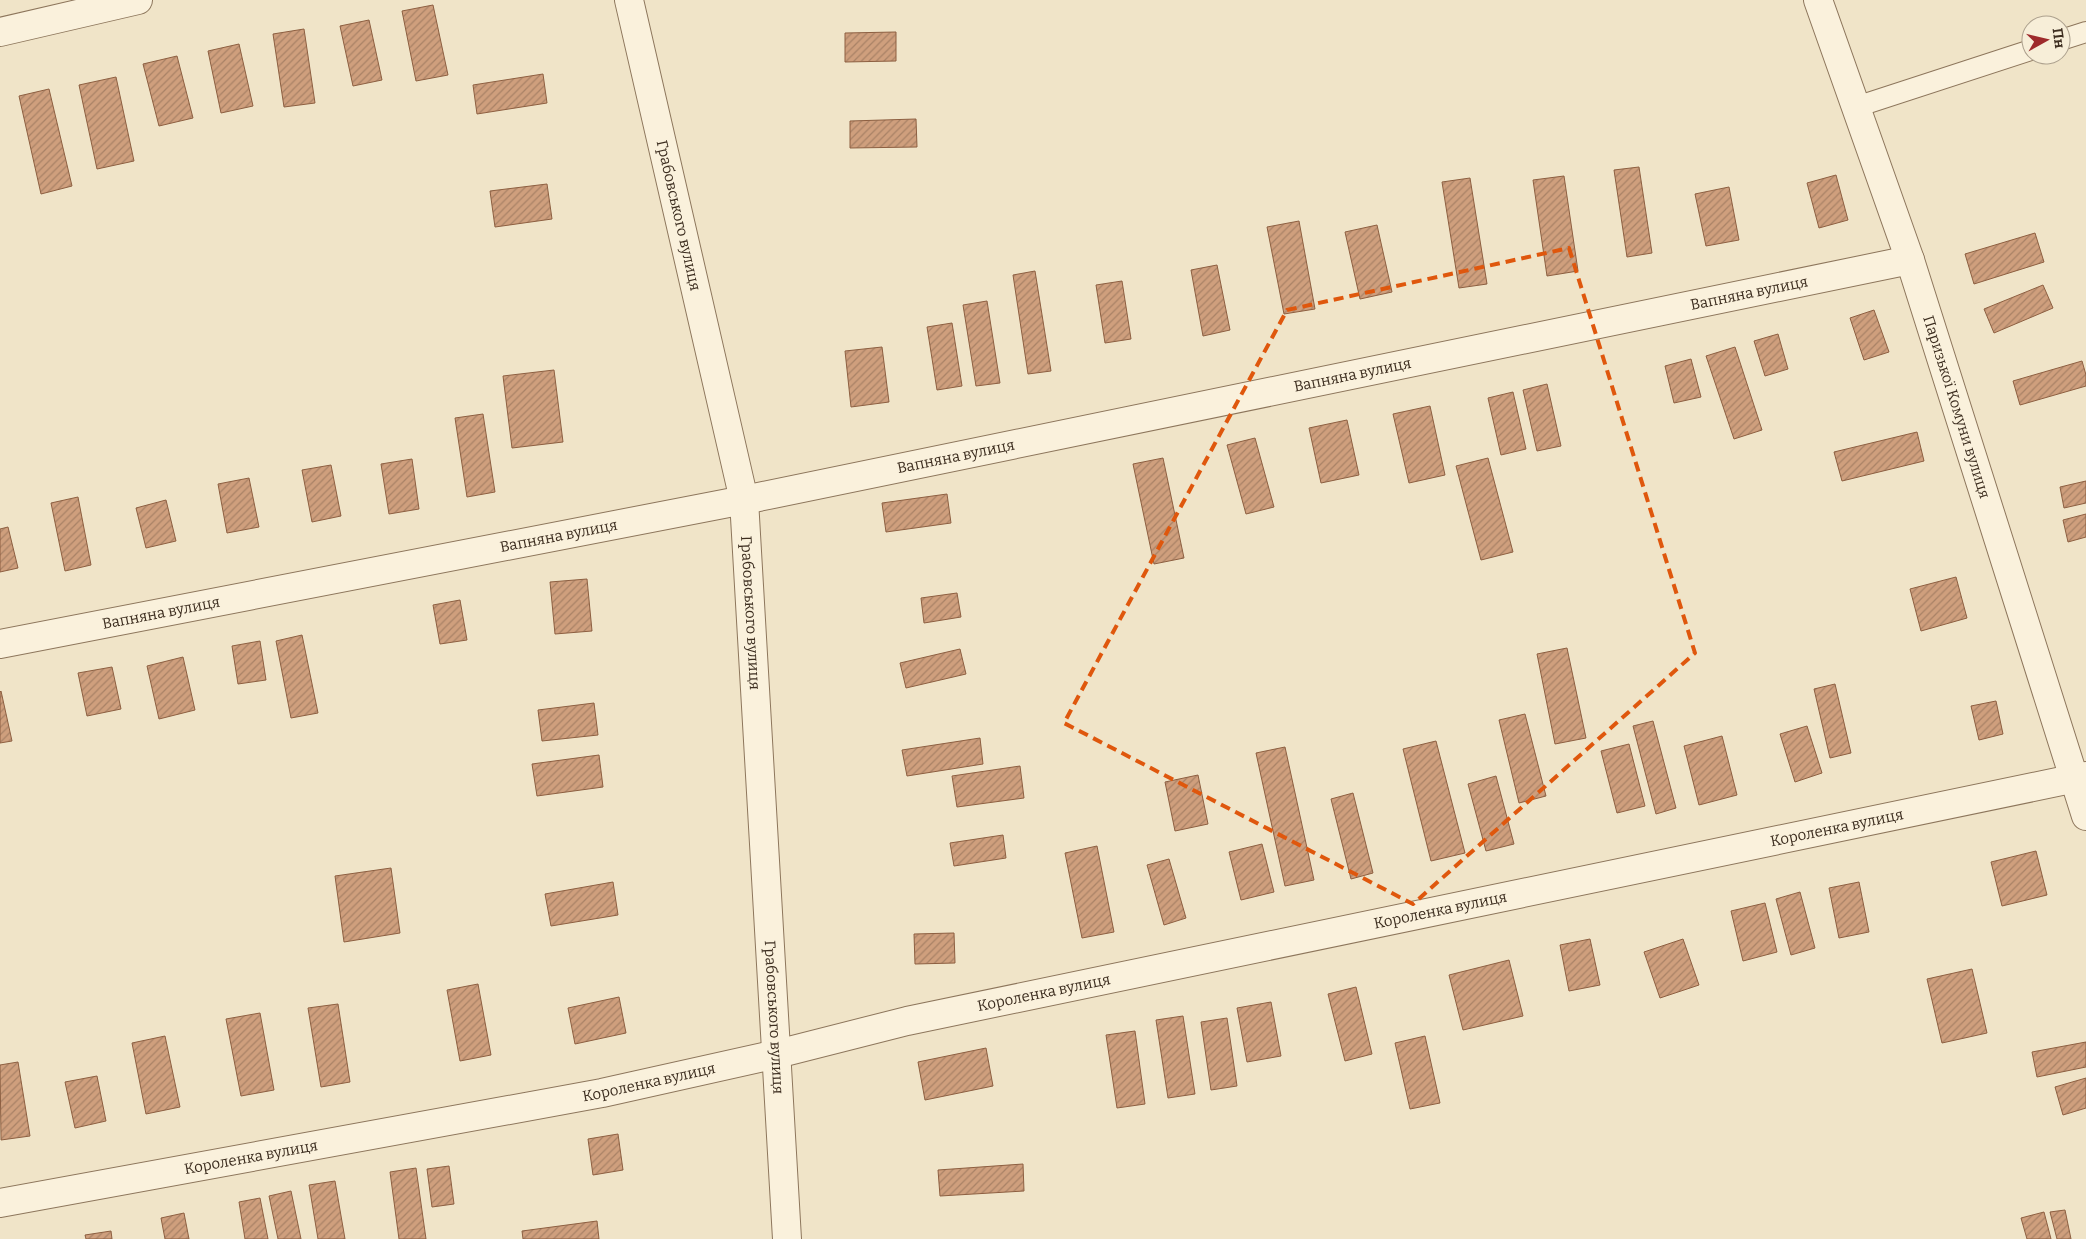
<svg xmlns="http://www.w3.org/2000/svg" width="2086" height="1239" font-family="Bitter,serif">
  <style>
    .building { fill: url(#building-hatch); stroke: #8d5f41 }
    .lines { fill: none; stroke-linecap: round; stroke-linejoin: round }
    .service-casing { stroke: #8d765c; stroke-width: 22 }
    .minor-casing { stroke: #8d765c; stroke-width: 30 }
    .service { stroke: #faf1dc; stroke-width: 20 }
    .minor { stroke: #faf1dc; stroke-width: 28 }
    .marked { fill: none; stroke: #df570d; stroke-width: 4; stroke-dasharray: 10 6; stroke-linejoin: round }
    .labels { text-anchor: middle; dominant-baseline: central; stroke-width: 5; stroke-linejoin: round; paint-order: stroke }
    .street-label { font-size: 15px; fill: #3d2e20; stroke: #f7eed8 }
  </style>
  <defs>
    <pattern id="building-hatch" width="6" height="6" patternUnits="userSpaceOnUse" patternTransform="scale(1.25)"><rect width="6" height="6" fill="#cf9f7d"/><path d="M-1 1l2-2M0 6l6-6M5 7l2-2" fill="none" stroke="#a98266"/></pattern>
  </defs>
  <rect width="100%" height="100%" fill="#f0e4c8"/>
  <g class="building">
    <path d="M433,5L448,75L416,81L402,11Z"/>
    <path d="M369,20L382,80L353,86L340,26Z"/>
    <path d="M304,29L315,103L284,107L273,34Z"/>
    <path d="M896,32V61L845,62V33Z"/>
    <path d="M239,44L253,106L221,113L208,51Z"/>
    <path d="M177,56L193,118L159,126L143,64Z"/>
    <path d="M543,74L547,103L477,114L473,85Z"/>
    <path d="M116,77L134,161L97,169L79,85Z"/>
    <path d="M49,89L72,186L41,194L19,96Z"/>
    <path d="M916,119L917,147L850,148V121Z"/>
    <path d="M1639,167L1652,253L1627,257L1614,170Z"/>
    <path d="M1836,175L1848,220L1819,228L1807,183Z"/>
    <path d="M1564,176L1578,271L1547,276L1533,180Z"/>
    <path d="M1470,178L1487,284L1459,288L1442,182Z"/>
    <path d="M547,184L552,219L495,227L490,191Z"/>
    <path d="M1729,187L1739,240L1706,246L1695,194Z"/>
    <path d="M1299,221L1315,309L1284,314L1267,227Z"/>
    <path d="M1377,225L1392,292L1360,299L1345,232Z"/>
    <path d="M2035,233L2044,262L1974,284L1965,254Z"/>
    <path d="M1217,265L1230,330L1203,336L1191,270Z"/>
    <path d="M1035,271L1051,371L1028,374L1013,275Z"/>
    <path d="M1122,281L1131,339L1105,343L1096,285Z"/>
    <path d="M2043,285L2053,308L1994,333L1984,309Z"/>
    <path d="M987,301L1000,383L976,386L963,305Z"/>
    <path d="M1874,310L1889,352L1864,360L1850,318Z"/>
    <path d="M952,323L962,386L937,390L927,327Z"/>
    <path d="M1778,334L1788,369L1765,376L1754,341Z"/>
    <path d="M882,347L889,402L851,407L845,351Z"/>
    <path d="M1735,347L1762,430L1734,439L1706,356Z"/>
    <path d="M1691,359L1701,397L1674,403L1665,366Z"/>
    <path d="M2082,361L2086,375V386L2020,405L2013,381Z"/>
    <path d="M554,370L563,442L512,448L503,376Z"/>
    <path d="M1547,384L1561,446L1537,451L1523,390Z"/>
    <path d="M1513,392L1526,449L1501,455L1488,398Z"/>
    <path d="M1430,406L1445,475L1409,483L1393,414Z"/>
    <path d="M483,414L495,492L467,497L455,418Z"/>
    <path d="M1347,420L1359,475L1321,483L1309,428Z"/>
    <path d="M1917,432L1924,461L1842,481L1834,452Z"/>
    <path d="M1255,438L1274,507L1246,514L1227,445Z"/>
    <path d="M1163,458L1184,558L1154,564L1133,464Z"/>
    <path d="M1488,458L1513,552L1481,560L1456,466Z"/>
    <path d="M412,459L419,509L389,514L381,464Z"/>
    <path d="M331,465L341,516L312,522L302,470Z"/>
    <path d="M249,478L259,527L227,533L218,484Z"/>
    <path d="M2086,481V503L2064,508L2060,487Z"/>
    <path d="M947,494L951,523L886,532L882,503Z"/>
    <path d="M78,497L91,565L65,571L51,503Z"/>
    <path d="M166,500L176,541L146,548L136,508Z"/>
    <path d="M2086,514V537L2068,542L2063,520Z"/>
    <path d="M8,527L18,568L0,572V529Z"/>
    <path d="M1956,577L1967,618L1921,631L1910,589Z"/>
    <path d="M587,579L592,631L555,634L550,582Z"/>
    <path d="M957,593L961,617L924,623L921,598Z"/>
    <path d="M460,600L467,640L440,644L433,605Z"/>
    <path d="M302,635L318,713L291,718L276,641Z"/>
    <path d="M260,641L266,680L238,684L232,646Z"/>
    <path d="M1567,648L1586,738L1555,744L1537,654Z"/>
    <path d="M960,649L966,674L906,688L900,663Z"/>
    <path d="M183,657L195,710L159,719L147,666Z"/>
    <path d="M112,667L121,709L87,716L78,673Z"/>
    <path d="M1835,684L1851,753L1830,758L1814,689Z"/>
    <path d="M1,691L12,741L0,743V692Z"/>
    <path d="M1996,701L2003,734L1979,740L1971,706Z"/>
    <path d="M594,703L598,735L542,741L538,710Z"/>
    <path d="M1525,714L1546,796L1519,803L1499,720Z"/>
    <path d="M1653,721L1676,808L1656,814L1633,726Z"/>
    <path d="M1807,726L1822,773L1795,782L1780,734Z"/>
    <path d="M1722,736L1737,795L1699,805L1684,746Z"/>
    <path d="M980,738L983,764L907,776L902,750Z"/>
    <path d="M1436,741L1465,853L1431,861L1403,749Z"/>
    <path d="M1629,744L1645,806L1617,813L1601,751Z"/>
    <path d="M1285,747L1314,880L1285,886L1256,753Z"/>
    <path d="M599,755L603,787L537,796L532,764Z"/>
    <path d="M1020,766L1024,798L957,807L952,776Z"/>
    <path d="M1198,775L1208,824L1175,831L1165,782Z"/>
    <path d="M1496,776L1514,844L1486,851L1468,784Z"/>
    <path d="M1353,793L1373,873L1351,879L1331,799Z"/>
    <path d="M1003,835L1006,858L954,866L950,843Z"/>
    <path d="M1262,844L1274,892L1241,900L1229,852Z"/>
    <path d="M1097,846L1114,932L1082,938L1065,853Z"/>
    <path d="M2036,851L2047,895L2002,906L1991,862Z"/>
    <path d="M1169,859L1186,918L1164,925L1147,865Z"/>
    <path d="M391,868L400,933L344,942L335,876Z"/>
    <path d="M613,882L618,915L551,926L545,894Z"/>
    <path d="M1859,882L1869,932L1839,938L1829,888Z"/>
    <path d="M1800,892L1815,948L1791,955L1776,899Z"/>
    <path d="M1765,903L1777,952L1743,961L1731,911Z"/>
    <path d="M954,933L955,963L915,964L914,934Z"/>
    <path d="M1590,939L1600,985L1569,991L1560,945Z"/>
    <path d="M1683,939L1699,985L1660,998L1644,952Z"/>
    <path d="M1509,960L1523,1016L1463,1030L1449,975Z"/>
    <path d="M1972,969L1987,1033L1942,1043L1927,979Z"/>
    <path d="M478,984L491,1055L460,1061L447,990Z"/>
    <path d="M1356,987L1372,1054L1345,1061L1328,994Z"/>
    <path d="M619,997L626,1033L575,1044L568,1008Z"/>
    <path d="M1271,1002L1281,1056L1247,1062L1237,1008Z"/>
    <path d="M338,1004L350,1082L321,1087L308,1008Z"/>
    <path d="M260,1013L274,1090L241,1096L226,1019Z"/>
    <path d="M1183,1016L1195,1094L1168,1098L1156,1020Z"/>
    <path d="M1227,1018L1237,1086L1211,1090L1201,1022Z"/>
    <path d="M1135,1031L1145,1104L1117,1108L1106,1035Z"/>
    <path d="M165,1036L180,1107L146,1114L132,1043Z"/>
    <path d="M1425,1036L1440,1103L1410,1109L1395,1043Z"/>
    <path d="M2086,1042V1067L2037,1077L2032,1052Z"/>
    <path d="M986,1048L993,1086L925,1100L918,1062Z"/>
    <path d="M18,1062L30,1136L1,1140L0,1065Z"/>
    <path d="M97,1076L106,1121L75,1128L65,1082Z"/>
    <path d="M2086,1078V1108L2063,1115L2055,1087Z"/>
    <path d="M618,1134L623,1170L593,1175L588,1139Z"/>
    <path d="M1023,1164L1024,1191L940,1196L938,1170Z"/>
    <path d="M449,1166L454,1204L432,1207L427,1169Z"/>
    <path d="M416,1168L426,1239H399L390,1172Z"/>
    <path d="M335,1181L345,1239H318L309,1185Z"/>
    <path d="M291,1191L301,1239H278L269,1196Z"/>
    <path d="M260,1198L268,1239H245L239,1202Z"/>
    <path d="M2065,1210L2071,1239H2057L2050,1212Z"/>
    <path d="M2044,1212L2051,1239H2027L2021,1218Z"/>
    <path d="M184,1213L189,1239H165L161,1218Z"/>
    <path d="M597,1221L599,1239H523L522,1231Z"/>
    <path d="M111,1231L112,1239H86L85,1235Z"/>
  </g>
  <g class="lines">
    <defs>
      <g id="service">
        <path d="M2061,40L2086,32"/>
        <path d="M1856,107L2031,50"/>
      </g>
      <g id="minor">
        <path id="s1" d="M629,0L744,500L787,1239"/>
        <path id="s2" d="M1818,0L1910,260L2086,816"/>
        <path d="M0,32L138,0"/>
        <path id="s3" d="M0,644L744,500L1910,260"/>
        <path id="s4" d="M0,1203L602,1093L777,1054L907,1021L2086,776"/>
      </g>
    </defs>
    <use href="#service" class="service-casing"/>
    <use href="#minor" class="minor-casing"/>
    <use href="#service" class="service"/>
    <use href="#minor" class="minor"/>
  </g>
  <path class="marked" d="M1569,248L1695,653L1413,904L1064,723L1287,310Z"/>
  <g class="labels">
    <g class="street-label">
      <text stroke="none"><textPath href="#s1" startOffset="221">Грабовського вулиця</textPath></text>
      <text stroke="none"><textPath href="#s3" startOffset="1784">Вапняна вулиця</textPath></text>
      <text stroke="none"><textPath href="#s3" startOffset="1379">Вапняна вулиця</textPath></text>
      <text stroke="none"><textPath href="#s2" startOffset="430">Паризької Комуни вулиця</textPath></text>
      <text stroke="none"><textPath href="#s3" startOffset="974">Вапняна вулиця</textPath></text>
      <text stroke="none"><textPath href="#s3" startOffset="569">Вапняна вулиця</textPath></text>
      <text stroke="none"><textPath href="#s3" startOffset="164">Вапняна вулиця</textPath></text>
      <text stroke="none"><textPath href="#s1" startOffset="626">Грабовського вулиця</textPath></text>
      <text stroke="none"><textPath href="#s4" startOffset="1875">Короленка вулиця</textPath></text>
      <text stroke="none"><textPath href="#s4" startOffset="1470">Короленка вулиця</textPath></text>
      <text stroke="none"><textPath href="#s4" startOffset="1065">Короленка вулиця</textPath></text>
      <text stroke="none"><textPath href="#s1" startOffset="1031">Грабовського вулиця</textPath></text>
      <text stroke="none"><textPath href="#s4" startOffset="660">Короленка вулиця</textPath></text>
      <text stroke="none"><textPath href="#s4" startOffset="255">Короленка вулиця</textPath></text>
    </g>
  </g>
  <g transform="translate(2046 40) rotate(82)"><circle r="24" fill="#f7eed8" stroke="#ada18e"/>
  <path d="M0-4L9 19L0 12L-9 19Z" fill="#9e2a2b"/>
  <text y="-8" font-size="14" font-weight="bold" text-anchor="middle" fill="#3d2e20">Пн</text>
  </g>
</svg>
